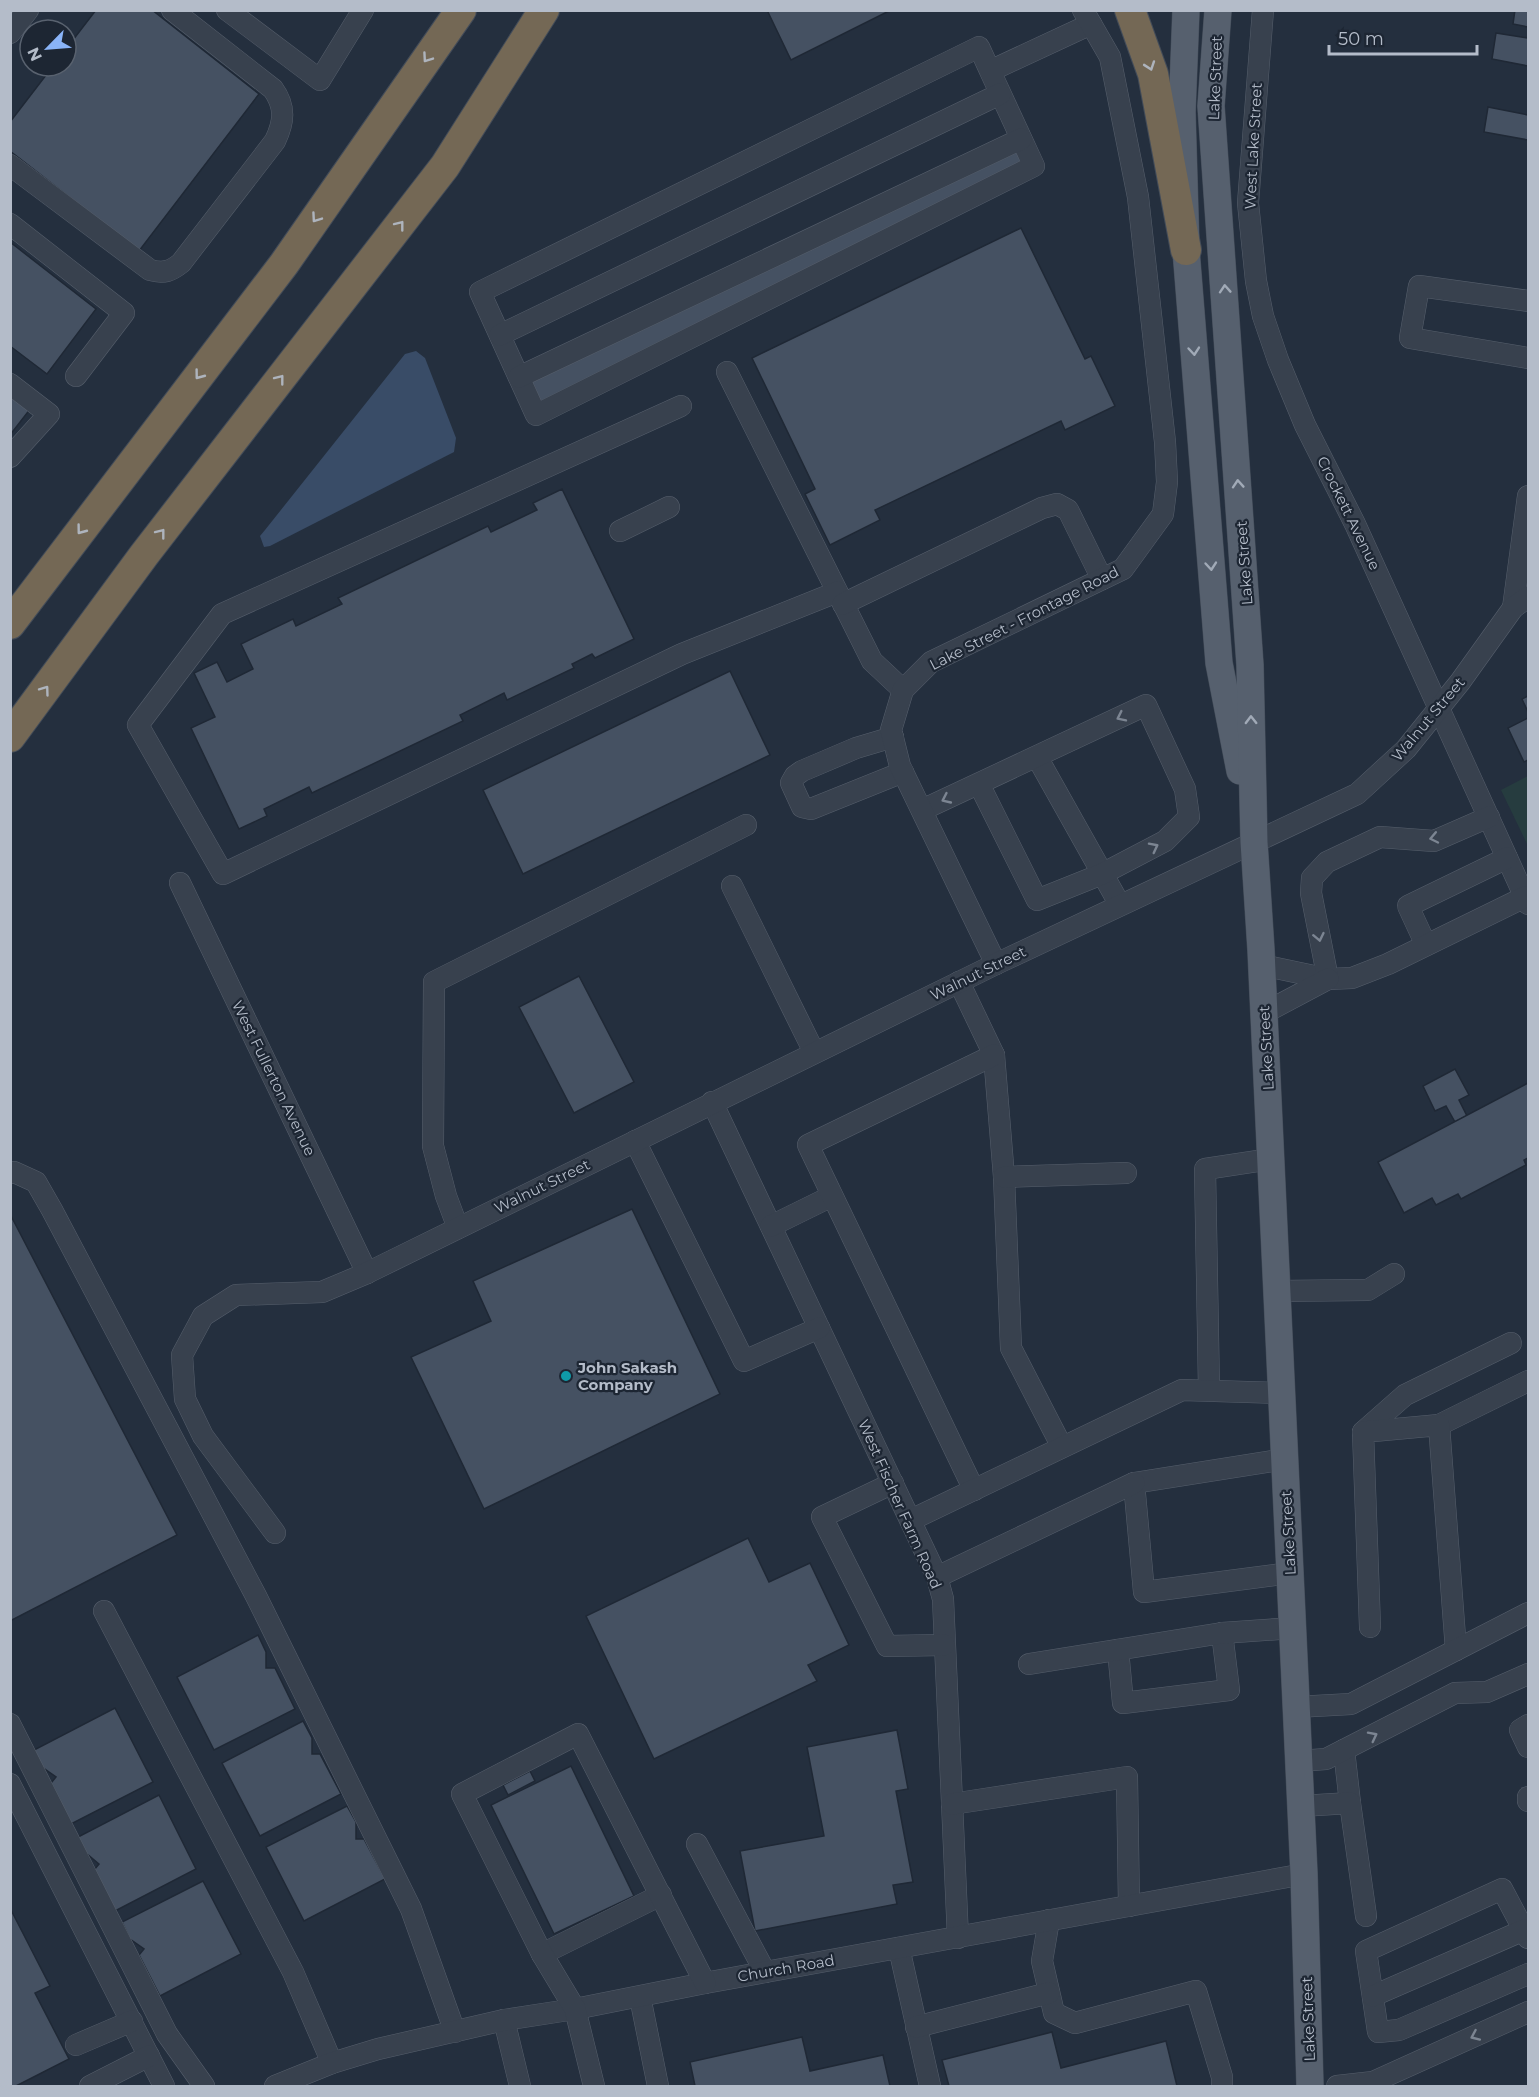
<svg xmlns="http://www.w3.org/2000/svg" width="1539" height="2097" font-family="Montserrat,sans-serif">
  <style>
    .green { fill: #263c3f }
    .water { fill: #394c67 }
    .building { fill: #455162; stroke: #1f2835; stroke-width: 1.5 }
    .lines { fill: none; stroke-linecap: round; stroke-linejoin: round }
    .minor-casing { stroke: #565f6c; stroke-width: 22 }
    .major-casing { stroke: #414a57; stroke-width: 28 }
    .highway-casing { stroke: #434c59; stroke-width: 32 }
    .minor { stroke: #38414e; stroke-width: 21 }
    .major { stroke: #56606e; stroke-width: 27 }
    .highway { stroke: #746855; stroke-width: 30 }
    .oneway { stroke: #aeb4bd }
    .oneway2 { stroke: #a1aab7 }
    .oneway3 { stroke: #7c8592 }
    .culture-dot { fill: #0f9aa8; stroke: #1d2633; stroke-width: 2 }
    .labels { text-anchor: middle; dominant-baseline: central; stroke-width: 4.5; stroke-linejoin: round; paint-order: stroke }
    .street-label { font-size: 15px; fill: #b4bcc9; stroke: #1d2633 }
    .poi-label { font-size: 15px; font-weight: bold; fill: #b4bcc9; stroke: #1d2633; text-anchor: start }
  </style>
  <rect width="100%" height="100%" fill="#242f3e"/>
  <path class="green" d="M1528,776V846L1501,790Z"/>
  <path class="water" d="M416,351L425,358L456,438L454,452L270,546L264,547L260,536L265,530L405,354Z"/>
  <g class="building">
    <path d="M96,10H152L259,94L139,251L10,151V122L53,66H66V49Z"/>
    <path d="M767,10H891L791,60Z"/>
    <path d="M1515,10H1528V27L1513,24Z"/>
    <path d="M1496,33L1528,38V66L1492,59Z"/>
    <path d="M1488,107L1528,115V140L1484,132Z"/>
    <path d="M1020,143L1031,164L538,406L526,380Z"/>
    <path d="M1021,228L1085,359L1091,356L1115,406L1065,430L1061,421L875,510L880,520L830,545L805,494L815,489L752,358Z"/>
    <path d="M10,242L96,309L47,374L10,346Z"/>
    <path d="M10,393L31,408L10,435Z"/>
    <path d="M562,489L634,639L595,658L592,654L572,664L574,668L507,700L504,693L460,715L463,721L312,793L309,787L264,809L267,816L239,829L191,728L215,717L194,673L217,662L227,682L253,669L241,644L293,619L296,626L342,604L338,598L488,526L491,532L537,510L533,503Z"/>
    <path d="M730,671L770,755L523,874L483,790Z"/>
    <path d="M1528,696V712L1522,699Z"/>
    <path d="M1528,718V760L1524,762L1508,728Z"/>
    <path d="M579,976L634,1082L574,1113L519,1007Z"/>
    <path d="M1455,1069L1469,1095L1459,1100L1467,1116L1455,1122L1446,1106L1435,1111L1423,1086Z"/>
    <path d="M1528,1083V1158L1524,1160L1526,1165L1461,1199L1458,1194L1436,1205L1432,1198L1404,1213L1378,1162Z"/>
    <path d="M632,1209L720,1394L484,1509L411,1357L491,1321L473,1281Z"/>
    <path d="M10,1214L177,1535L10,1621Z"/>
    <path d="M748,1538L769,1582L810,1563L849,1645L808,1665L817,1681L654,1759L586,1616Z"/>
    <path d="M258,1635L266,1652V1668H275L295,1709L214,1750L177,1677Z"/>
    <path d="M115,1708L153,1782L71,1824L51,1783L56,1777L42,1767L34,1750Z"/>
    <path d="M303,1721L312,1738V1754H320L341,1794L260,1836L222,1763Z"/>
    <path d="M897,1730L908,1789L896,1791L913,1882L893,1885L897,1904L755,1931L740,1851L824,1836L807,1747Z"/>
    <path d="M571,1766L634,1896L554,1934L491,1805Z"/>
    <path d="M530,1771L535,1781L508,1795L503,1785Z"/>
    <path d="M159,1795L196,1869L115,1911L94,1870L99,1864L86,1853L78,1837Z"/>
    <path d="M347,1806L356,1822V1839H364L385,1879L304,1921L266,1847Z"/>
    <path d="M203,1881L241,1954L160,1996L139,1955L144,1949L130,1939L122,1922Z"/>
    <path d="M10,1908L50,1986L35,1993L69,2059L16,2086H10Z"/>
    <path d="M1052,2032L1061,2068L1166,2041L1177,2086H949L942,2060Z"/>
    <path d="M802,2037L810,2071L883,2055L890,2086H695L690,2062Z"/>
  </g>
  <g class="lines">
    <defs>
      <g id="minor">
        <path d="M227,10L320,80L363,10"/>
        <path d="M1263,10L1248,203L1256,281L1263,316L1278,360L1305,425L1355,524L1528,904"/>
        <path d="M10,33L28,10"/>
        <path d="M990,71L979,47L480,292L536,415L1034,166L990,71L1091,24"/>
        <path d="M10,165L150,270C164,274 171,271 181,263L275,141C284,122 286,107 273,89L172,10"/>
        <path d="M10,224L124,313L76,376"/>
        <path d="M1528,301L1419,286L1410,338L1528,358"/>
        <path d="M500,335L1000,94"/>
        <path d="M727,372L872,661L903,690"/>
        <path d="M519,377L1021,139"/>
        <path d="M10,384L49,414L10,457"/>
        <path d="M681,406L222,614L138,725L223,874L682,654L837,592"/>
        <path d="M620,531L669,507"/>
        <path d="M843,604L1042,508L1057,504L1068,510L1102,579"/>
        <path d="M1513,608L1528,496"/>
        <path d="M893,737L856,748L802,771L795,776L791,783L802,807L811,809L903,772"/>
        <path d="M1037,757L1120,905"/>
        <path d="M922,810L1146,705L1185,789L1189,817L1165,841L1102,874L1037,900L979,784"/>
        <path d="M180,883L367,1273"/>
        <path d="M732,886L814,1052"/>
        <path d="M1426,945L1408,906L1507,858"/>
        <path d="M996,964L900,766L891,730L903,690L931,662L1123,569L1163,514L1167,482L1165,442L1138,197L1110,57L1083,10"/>
        <path d="M1262,965L1328,979L1352,978L1388,964L1525,897"/>
        <path d="M1328,979L1311,893L1312,878L1327,862L1380,837L1434,841L1489,817"/>
        <path d="M959,982L994,1055L1004,1177L1011,1348L1062,1447"/>
        <path d="M1264,1013L1328,979"/>
        <path d="M712,1102L937,1577L943,1599L958,1938"/>
        <path d="M635,1141L744,1361L819,1328"/>
        <path d="M10,1173L14,1172L36,1182L52,1210L256,1596L411,1909L455,2032"/>
        <path d="M1004,1177L1126,1173"/>
        <path d="M771,1226L832,1196"/>
        <path d="M458,1228L446,1196L433,1146L434,982L746,825"/>
        <path d="M1277,1291L1368,1290L1394,1274"/>
        <path d="M1209,1389L1205,1169L1271,1159"/>
        <path d="M1439,1425L1528,1381"/>
        <path d="M1363,1432L1405,1395L1511,1343"/>
        <path d="M1285,1459L1134,1483L1144,1592L1290,1573"/>
        <path d="M893,1483L822,1517L887,1646L944,1645"/>
        <path d="M974,1490L808,1145L994,1055"/>
        <path d="M911,1520L1182,1390L1282,1393"/>
        <path d="M275,1533L203,1436L185,1399L182,1355L203,1316L236,1295L322,1292L367,1273L996,964L1357,794L1406,749L1460,682L1513,608L1528,597"/>
        <path d="M937,1577L1134,1483"/>
        <path d="M104,1611L293,1972L332,2063"/>
        <path d="M1370,1627L1363,1432L1439,1425L1456,1650"/>
        <path d="M1118,1650L1123,1703L1229,1690L1222,1633"/>
        <path d="M1029,1664L1222,1633L1293,1628"/>
        <path d="M1296,1707L1351,1704L1528,1613"/>
        <path d="M10,1724L167,2034L204,2086"/>
        <path d="M1528,1725L1520,1730L1528,1747"/>
        <path d="M1344,1750L1350,1803"/>
        <path d="M1299,1761L1326,1759L1455,1693L1487,1692L1528,1674"/>
        <path d="M10,1784L164,2086"/>
        <path d="M1528,1797V1801"/>
        <path d="M952,1804L1127,1777L1129,1906"/>
        <path d="M1301,1806L1350,1803L1366,1916"/>
        <path d="M697,1844L765,1972"/>
        <path d="M1049,1920L1042,1961L1054,2013L1075,2023L1196,1991L1222,2077V2086"/>
        <path d="M1528,1938L1502,1889L1366,1951L1378,2032L1399,2030L1528,1974"/>
        <path d="M899,1948L930,2086"/>
        <path d="M542,1954L661,1895"/>
        <path d="M1373,1996L1524,1930"/>
        <path d="M640,1997L658,2086"/>
        <path d="M504,2020L520,2086"/>
        <path d="M916,2027L1049,1993"/>
        <path d="M76,2045L132,2021"/>
        <path d="M90,2086L149,2056"/>
        <path d="M275,2086L332,2063L378,2049L504,2020L575,2009L705,1983L1304,1874"/>
        <path d="M594,2086L575,2009L542,1954L462,1794L578,1734L705,1983"/>
        <path d="M1337,2086L1373,2082L1528,2012"/>
      </g>
      <g id="major">
        <path d="M1186,10L1182,112L1186,250L1219,663L1240,771"/>
        <path d="M1218,10L1211,106L1250,665L1254,842L1261,950L1290,1573L1304,1874L1310,2086"/>
      </g>
      <g id="highway">
        <path d="M1130,10L1153,74L1186,250"/>
        <path d="M10,624L284,264L461,10"/>
        <path d="M10,737L144,555L445,166L544,10"/>
      </g>
    </defs>
    <use href="#minor" class="minor-casing"/>
    <use href="#major" class="major-casing"/>
    <use href="#highway" class="highway-casing"/>
    <use href="#minor" class="minor"/>
    <use href="#major" class="major"/>
    <use href="#highway" class="highway"/>
  </g>
  <defs><path id="oneway-chevron" d="M-2-3.5L2.5 0L-2 3.5" fill="none" stroke-width="1.6" stroke-linecap="round" stroke-linejoin="round" transform="scale(1.5)"/></defs>
  <g class="oneway">
    <use href="#oneway-chevron" transform="translate(427 58) rotate(125)"/>
    <use href="#oneway-chevron" transform="translate(1150 66) rotate(71)"/>
    <use href="#oneway-chevron" transform="translate(316 218) rotate(125)"/>
    <use href="#oneway-chevron" transform="translate(400 225) rotate(-52)"/>
    <use href="#oneway-chevron" transform="translate(199 375) rotate(127)"/>
    <use href="#oneway-chevron" transform="translate(280 379) rotate(-52)"/>
    <use href="#oneway-chevron" transform="translate(81 530) rotate(127)"/>
    <use href="#oneway-chevron" transform="translate(161 533) rotate(-52)"/>
    <use href="#oneway-chevron" transform="translate(45 690) rotate(-54)"/>
  </g>
  <g class="oneway2">
    <use href="#oneway-chevron" transform="translate(1225 289) rotate(-94)"/>
    <use href="#oneway-chevron" transform="translate(1194 351) rotate(85)"/>
    <use href="#oneway-chevron" transform="translate(1238 484) rotate(-94)"/>
    <use href="#oneway-chevron" transform="translate(1211 566) rotate(85)"/>
    <use href="#oneway-chevron" transform="translate(1251 720) rotate(-91)"/>
  </g>
  <g class="oneway3">
    <use href="#oneway-chevron" transform="translate(1121 717) rotate(154)"/>
    <use href="#oneway-chevron" transform="translate(946 799) rotate(155)"/>
    <use href="#oneway-chevron" transform="translate(1434 838) rotate(168)"/>
    <use href="#oneway-chevron" transform="translate(1154 847) rotate(-27)"/>
    <use href="#oneway-chevron" transform="translate(1319 937) rotate(78)"/>
    <use href="#oneway-chevron" transform="translate(1373 1736) rotate(-27)"/>
    <use href="#oneway-chevron" transform="translate(1475 2036) rotate(156)"/>
  </g>
  <circle class="culture-dot" cx="566" cy="1376" r="6"/>
  <g class="labels">
    <g class="street-label">
      <text transform="translate(1215 78) rotate(-88)">Lake Street</text>
      <text transform="translate(1253 146) rotate(-87)">West Lake Street</text>
      <text transform="translate(1349 513) rotate(64)">Crockett Avenue</text>
      <text transform="translate(1244 563) rotate(-94)">Lake Street</text>
      <text transform="translate(1024 618) rotate(-27)">Lake Street - Frontage Road</text>
      <text transform="translate(1428 719) rotate(-50)">Walnut Street</text>
      <text transform="translate(978 973) rotate(-26)">Walnut Street</text>
      <text transform="translate(1266 1048) rotate(-93)">Lake Street</text>
      <text transform="translate(274 1078) rotate(64)">West Fullerton Avenue</text>
      <text transform="translate(542 1186) rotate(-26)">Walnut Street</text>
      <text transform="translate(900 1504) rotate(66)">West Fischer Farm Road</text>
      <text transform="translate(1288 1533) rotate(-93)">Lake Street</text>
      <text transform="translate(786 1968) rotate(-10)">Church Road</text>
      <text transform="translate(1308 2019) rotate(-92)">Lake Street</text>
    </g>
    <g class="poi-label">
      <text x="578" y="1367">John Sakash<tspan x="578" dy="17">Company</tspan></text>
    </g>
  </g>
  <rect width="1539" height="2097" fill="none" stroke="#b4bcc9" stroke-width="24"/>
  <g transform="translate(48 48) rotate(245)"><circle r="28" fill="#1d2633" stroke="#59626f" stroke-width="1.5"/>
  <path d="M0-4.5L10 22L0 15L-10 22Z" fill="#8ab4f8"/>
  <text y="-9" font-size="16" font-weight="bold" text-anchor="middle" fill="#b4bcc9">N</text>
  </g>
  <path d="M1329 45v9h148v-9" fill="none" stroke="#b4bcc9" stroke-width="3"/>
  <text x="1338" y="45" font-size="18" fill="#b4bcc9" stroke="#1d2633" stroke-width="4.5" paint-order="stroke">50 m</text>
</svg>
